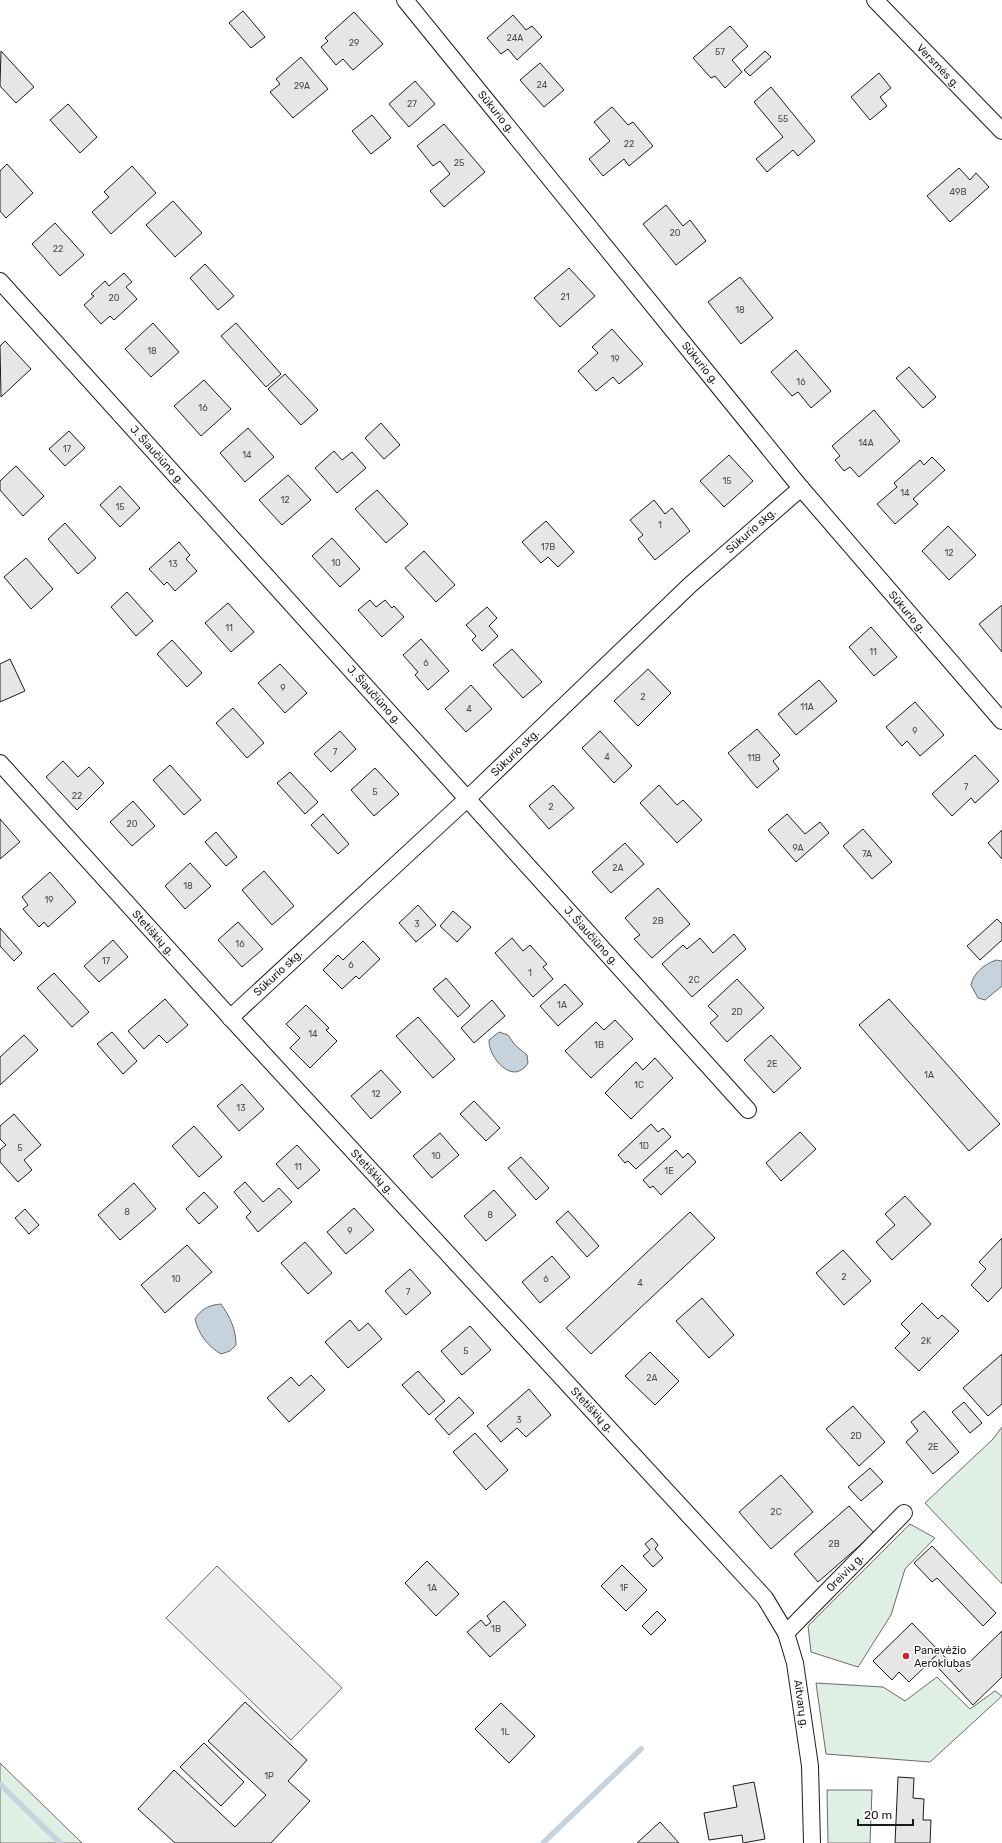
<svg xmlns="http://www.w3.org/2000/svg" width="1002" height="1843" font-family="Rubik,sans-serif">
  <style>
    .green { fill: #e0efe3; stroke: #6a6a6a }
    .parking { fill: #ededed; stroke: #6a6a6a }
    .water { fill: #c6d2dc; stroke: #6a6a6a }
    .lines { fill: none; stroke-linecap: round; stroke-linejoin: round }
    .stream { stroke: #c6d2dc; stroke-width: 5.5 }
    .building { fill: #e6e6e6; stroke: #1a1a1a }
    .minor-casing { stroke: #1a1a1a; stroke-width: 18 }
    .minor { stroke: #fff; stroke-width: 16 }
    .poi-dot { fill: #c62828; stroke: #fff; stroke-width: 1.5 }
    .labels { text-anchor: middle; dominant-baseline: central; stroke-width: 3; stroke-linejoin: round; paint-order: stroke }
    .number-label { font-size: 9px; fill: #4d4d4d }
    .street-label { font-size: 11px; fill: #1a1a1a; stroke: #fff }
    .poi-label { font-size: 11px; fill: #1a1a1a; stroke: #fff; text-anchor: start }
  </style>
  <rect width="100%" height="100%" fill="#fff"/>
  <g class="green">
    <path d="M1002,1427V1584L925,1503L993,1439Z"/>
    <path d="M910,1524L935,1538L905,1569L891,1615L858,1667L811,1652L808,1626Z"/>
    <path d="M937,1677L970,1709L995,1691L1002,1696L930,1762L826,1754L816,1683L883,1687L905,1701Z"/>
    <path d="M0,1763L82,1843H0Z"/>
    <path d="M827,1790H872L870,1843H828Z"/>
  </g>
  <path class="parking" d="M217,1566L342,1688L291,1740L166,1618Z"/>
  <g class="water">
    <path d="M996,960L1002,961V986L985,1000L978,998L971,985C973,973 985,964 996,960Z"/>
    <path d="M499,1032L508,1035L515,1045L527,1055L528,1063C513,1087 488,1057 489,1040Z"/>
    <path d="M221,1304C230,1317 236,1329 236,1345L230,1351L221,1354C208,1347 198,1333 195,1319C201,1309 209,1305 221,1304Z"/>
  </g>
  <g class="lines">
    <g class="stream">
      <path d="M0,1784L60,1843"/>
      <path d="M543,1843L641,1749"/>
    </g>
  </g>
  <g class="building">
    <path d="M243,11L265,37L251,48L229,23Z"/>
    <path d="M354,12L383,44L353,70L343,59L336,65L321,47L328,41L325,38Z"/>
    <path d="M513,15L526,30L532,26L542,37L517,60L508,49L501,54L487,38Z"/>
    <path d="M730,26L748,46L732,60L742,72L725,88L715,76L711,78L693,58Z"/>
    <path d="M1,51L34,87L16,103L0,86Z"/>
    <path d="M765,51L771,57L750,76L744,70Z"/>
    <path d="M301,57L328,89L293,118L270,92L280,84L276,79Z"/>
    <path d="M540,63L564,90L544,107L520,80Z"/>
    <path d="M879,73L891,88L880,97L887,106L870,120L851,97Z"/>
    <path d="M415,81L435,104L409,127L389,104Z"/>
    <path d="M771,87L815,141L798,156L793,150L767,172L756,159L783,137L754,102Z"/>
    <path d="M68,104L97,137L80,153L50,120Z"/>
    <path d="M612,107L628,125L633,122L653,146L629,166L624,159L603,176L589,159L610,141L594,122Z"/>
    <path d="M372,115L391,138L371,154L352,131Z"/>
    <path d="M444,124L485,172L444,207L430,191L450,174L440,161L433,166L417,146Z"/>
    <path d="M7,164L33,193L6,218L0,211V171Z"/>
    <path d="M132,166L156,193L111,234L92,212L109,197L104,192Z"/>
    <path d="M959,168L970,180L976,173L989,187L950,222L927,196Z"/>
    <path d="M173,201L202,233L175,257L146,225Z"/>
    <path d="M666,205L683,226L690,220L706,241L676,265L643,224Z"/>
    <path d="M55,223L84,255L60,276L32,244Z"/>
    <path d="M205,264L234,296L218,310L190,278Z"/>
    <path d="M569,268L595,296L560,327L534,298Z"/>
    <path d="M124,273L132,282L126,287L137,299L114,320L110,316L101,324L84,305L94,296L91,294L105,281L109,286Z"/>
    <path d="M740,277L773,318L741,344L708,302Z"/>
    <path d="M153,323L179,352L151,377L125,349Z"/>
    <path d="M236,323L281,374L266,387L221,336Z"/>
    <path d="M612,329L643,364L619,384L613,377L596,391L578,371L598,353L592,347Z"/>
    <path d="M5,341L31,369L1,397L0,346Z"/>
    <path d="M796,350L831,391L811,408L798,392L792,396L771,372Z"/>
    <path d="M909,367L936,397L923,408L896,378Z"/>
    <path d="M285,374L318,410L301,425L268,389Z"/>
    <path d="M204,380L231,409L201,436L174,406Z"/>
    <path d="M874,410L900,441L859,477L850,467L844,471L835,460L840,456L832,446Z"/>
    <path d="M381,423L400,445L384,459L365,438Z"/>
    <path d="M248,428L274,457L245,482L220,453Z"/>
    <path d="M69,431L85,448L65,466L49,449Z"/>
    <path d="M334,451L342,460L352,452L366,468L337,493L315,468Z"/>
    <path d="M729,455L753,481L724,507L700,481Z"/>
    <path d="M932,457L945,470L913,499L918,504L895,524L877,504L897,487L894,483L920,460L924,465Z"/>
    <path d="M16,466L44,496L23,516L0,490V481Z"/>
    <path d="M288,475L311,500L282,525L259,500Z"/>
    <path d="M120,486L140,508L120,527L100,505Z"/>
    <path d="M377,490L408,524L386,543L355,509Z"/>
    <path d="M654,500L665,514L672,508L690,531L655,560L638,539L643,535L630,520Z"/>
    <path d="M546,521L574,552L558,567L548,557L541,563L522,542Z"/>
    <path d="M65,523L96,558L78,574L48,539Z"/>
    <path d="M948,526L976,555L949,580L922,551Z"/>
    <path d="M332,538L360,569L340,587L312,556Z"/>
    <path d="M179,542L190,555L186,559L197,571L175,591L167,582L164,585L149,569Z"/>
    <path d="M424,551L455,585L436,602L405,568Z"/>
    <path d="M26,558L53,589L31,609L4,577Z"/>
    <path d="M127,592L153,621L136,636L111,607Z"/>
    <path d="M370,600L376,607L385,600L392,608L394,606L404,617L382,637L358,610Z"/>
    <path d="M228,603L254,632L231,652L205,623Z"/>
    <path d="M1002,605V652L979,624Z"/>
    <path d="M487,607L497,618L489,626L498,636L482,651L472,640L476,636L466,625Z"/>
    <path d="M871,627L897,657L874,676L849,647Z"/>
    <path d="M421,639L449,671L428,690L415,675L418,672L403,655Z"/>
    <path d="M172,640L202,673L187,687L157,654Z"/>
    <path d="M512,649L542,682L523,698L493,665Z"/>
    <path d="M10,659L25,691L0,702V664Z"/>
    <path d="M280,664L307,693L285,713L258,683Z"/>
    <path d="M648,669L671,693L638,726L614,701Z"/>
    <path d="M819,680L837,701L796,735L778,714Z"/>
    <path d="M471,685L492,709L466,732L445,709Z"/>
    <path d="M915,702L944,735L920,756L907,741L902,746L886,727Z"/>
    <path d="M233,708L264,743L247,758L216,723Z"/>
    <path d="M757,729L780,755L773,761L779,769L757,788L728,753Z"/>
    <path d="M340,731L356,749L331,772L314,754Z"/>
    <path d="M600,731L632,766L614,783L582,748Z"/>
    <path d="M975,755L999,781L975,803L971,798L952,816L932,794Z"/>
    <path d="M63,761L78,777L89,767L104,783L77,810L46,777Z"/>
    <path d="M170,765L201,800L184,815L153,780Z"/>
    <path d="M375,768L399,794L374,816L351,790Z"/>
    <path d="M290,772L318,802L305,814L277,783Z"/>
    <path d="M553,785L574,808L549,829L529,806Z"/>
    <path d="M659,785L677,805L683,800L702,820L677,843L640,803Z"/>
    <path d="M133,801L155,826L132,846L110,822Z"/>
    <path d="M323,814L349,844L338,854L311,825Z"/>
    <path d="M787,814L805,834L820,822L829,833L796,862L768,830Z"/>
    <path d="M0,819L20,842L0,859Z"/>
    <path d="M863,829L892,862L872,879L843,846Z"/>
    <path d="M1002,830V859L988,843Z"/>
    <path d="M216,832L237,857L226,866L205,842Z"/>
    <path d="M625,843L644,864L611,893L592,872Z"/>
    <path d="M190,863L211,886L185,909L165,886Z"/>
    <path d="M264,871L294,906L272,925L242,890Z"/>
    <path d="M50,872L76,902L48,927L44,922L39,927L23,909L28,905L22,897Z"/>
    <path d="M658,888L690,924L652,958L634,939L640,935L625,918Z"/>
    <path d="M418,905L436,925L416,942L399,923Z"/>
    <path d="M453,911L471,927L457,942L440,926Z"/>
    <path d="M997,919L1002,924V940L980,960L967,946Z"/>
    <path d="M238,922L263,949L242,967L218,940Z"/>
    <path d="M0,928L22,953L14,961L0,946Z"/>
    <path d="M734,934L746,949L692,997L662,964L683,945L687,949L700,938L713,953Z"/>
    <path d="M512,938L523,951L530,945L547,964L543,967L553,979L533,997L495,953Z"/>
    <path d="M113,940L128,957L99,982L84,966Z"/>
    <path d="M363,941L380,959L359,979L356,976L342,989L323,970L338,955L343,960Z"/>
    <path d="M54,973L89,1012L72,1027L37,988Z"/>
    <path d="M446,978L470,1006L458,1017L433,989Z"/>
    <path d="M737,979L764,1008L727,1042L710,1023L718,1016L708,1006Z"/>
    <path d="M565,984L583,1004L558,1026L540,1006Z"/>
    <path d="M165,999L188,1025L167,1043L159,1035L144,1049L128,1031Z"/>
    <path d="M889,999L1000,1124L969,1151L859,1025Z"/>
    <path d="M492,1000L505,1016L474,1043L461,1028Z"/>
    <path d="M306,1005L329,1028L326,1030L337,1041L310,1068L290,1048L300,1038L286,1024Z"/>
    <path d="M418,1017L455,1059L433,1078L396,1036Z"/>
    <path d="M615,1020L633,1039L591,1078L565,1051L596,1022L604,1030Z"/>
    <path d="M112,1032L137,1061L123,1074L97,1044Z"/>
    <path d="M24,1035L38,1050L0,1085V1057Z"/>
    <path d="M771,1035L801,1068L774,1093L744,1060Z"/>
    <path d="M655,1058L673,1078L631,1119L605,1093L636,1062L643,1070Z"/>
    <path d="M381,1070L401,1092L371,1119L351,1096Z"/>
    <path d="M242,1084L264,1109L239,1131L217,1106Z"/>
    <path d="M474,1101L500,1128L486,1141L460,1114Z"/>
    <path d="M14,1114L41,1145L24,1160L32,1170L18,1182L0,1162V1150L6,1145L0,1139V1126Z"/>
    <path d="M651,1124L658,1132L663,1128L671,1137L636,1169L628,1161L625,1163L618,1155Z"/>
    <path d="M194,1126L222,1157L199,1177L172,1146Z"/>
    <path d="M800,1132L816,1149L781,1181L766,1163Z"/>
    <path d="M440,1133L459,1155L432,1178L413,1156Z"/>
    <path d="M297,1145L320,1170L298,1189L276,1164Z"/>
    <path d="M676,1150L683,1158L688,1153L696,1162L661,1195L653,1186L650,1188L643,1180Z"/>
    <path d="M521,1157L549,1188L536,1200L508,1168Z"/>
    <path d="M245,1182L263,1202L279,1188L292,1202L258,1232L246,1217L251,1212L234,1192Z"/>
    <path d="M134,1183L156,1209L120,1240L98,1215Z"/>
    <path d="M494,1190L516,1215L486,1241L464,1216Z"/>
    <path d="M204,1192L218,1207L199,1224L186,1209Z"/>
    <path d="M905,1196L931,1224L892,1260L876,1242L895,1225L885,1214Z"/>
    <path d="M354,1208L374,1230L346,1254L327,1232Z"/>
    <path d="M25,1209L39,1225L29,1234L15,1218Z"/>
    <path d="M568,1211L599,1246L587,1257L556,1222Z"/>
    <path d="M690,1212L715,1238L591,1354L566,1328Z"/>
    <path d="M1002,1238V1287L988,1302L971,1285L986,1269L979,1262Z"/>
    <path d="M305,1242L332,1273L308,1294L281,1263Z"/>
    <path d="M187,1245L212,1272L165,1313L141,1285Z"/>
    <path d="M843,1250L871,1281L844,1305L816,1273Z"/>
    <path d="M552,1256L570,1277L540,1303L522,1282Z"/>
    <path d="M410,1269L431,1293L406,1315L385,1291Z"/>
    <path d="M702,1298L734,1335L709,1358L676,1321Z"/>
    <path d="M922,1303L938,1319L942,1315L959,1331L919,1371L895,1348L910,1333L901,1324Z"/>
    <path d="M350,1320L359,1331L368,1323L382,1339L348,1368L325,1342Z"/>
    <path d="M470,1326L491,1350L462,1375L441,1351Z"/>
    <path d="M650,1352L679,1381L655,1405L625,1376Z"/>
    <path d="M1002,1354V1404L988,1416L963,1388Z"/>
    <path d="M418,1371L445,1401L429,1415L402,1385Z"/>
    <path d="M311,1375L325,1390L289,1422L267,1398L291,1377L299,1386Z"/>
    <path d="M529,1389L551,1415L526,1437L517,1428L501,1442L487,1426Z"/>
    <path d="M459,1397L474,1413L449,1435L435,1419Z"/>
    <path d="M964,1402L982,1423L970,1433L952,1412Z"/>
    <path d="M853,1406L885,1442L859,1466L826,1429Z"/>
    <path d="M924,1411L959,1452L933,1474L906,1442L918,1431L911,1422Z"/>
    <path d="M475,1433L508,1470L486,1490L453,1452Z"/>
    <path d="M870,1468L883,1482L861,1501L848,1487Z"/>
    <path d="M781,1475L813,1512L771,1549L739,1512Z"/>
    <path d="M849,1506L874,1533L818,1582L794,1554Z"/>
    <path d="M652,1538L658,1545L655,1549L663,1558L653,1567L643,1556L650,1550L645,1544Z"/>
    <path d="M932,1546L996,1613L983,1626L937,1578L932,1582L914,1563Z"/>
    <path d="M427,1561L459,1594L436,1616L405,1583Z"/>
    <path d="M622,1565L647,1590L626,1611L601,1586Z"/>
    <path d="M504,1601L526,1625L490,1657L467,1632L481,1620L486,1626L491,1622L487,1616Z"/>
    <path d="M657,1611L666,1620L651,1635L642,1626Z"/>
    <path d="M912,1623L940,1652L909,1682L899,1672L892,1680L873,1661Z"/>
    <path d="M1002,1631V1677L973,1705L931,1660L940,1652L959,1672Z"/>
    <path d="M245,1702L307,1760L288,1781L310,1801L271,1843H175L138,1809L174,1770L235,1827L266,1795L208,1741Z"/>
    <path d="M501,1703L535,1736L509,1763L475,1729Z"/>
    <path d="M204,1743L244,1782L221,1806L180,1767Z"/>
    <path d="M898,1777L914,1778L913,1798L924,1799L923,1820H931L930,1843H895Z"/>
    <path d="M754,1782L765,1839L743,1843L742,1835L709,1840L704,1813L737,1807L733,1786Z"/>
    <path d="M660,1822L679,1843H637Z"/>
  </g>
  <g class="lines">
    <defs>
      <g id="minor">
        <path d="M405,0L801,488L1002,721"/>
        <path d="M875,0L1002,131"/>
        <path d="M0,281L748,1110"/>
        <path d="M0,763L237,1025L765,1598L786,1633L795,1663L810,1766L812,1843"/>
        <path d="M230,1018L467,799L690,585L801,488"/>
        <path d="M786,1633L904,1513"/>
      </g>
    </defs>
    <use href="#minor" class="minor-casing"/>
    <use href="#minor" class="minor"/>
  </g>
  <circle class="poi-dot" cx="906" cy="1656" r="4"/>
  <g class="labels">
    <g class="number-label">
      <text x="515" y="38">24A</text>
      <text x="354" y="43">29</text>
      <text x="720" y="52">57</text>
      <text x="542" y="85">24</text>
      <text x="302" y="86">29A</text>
      <text x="412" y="104">27</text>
      <text x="783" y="119">55</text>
      <text x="629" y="144">22</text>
      <text x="459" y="163">25</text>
      <text x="958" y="192">49B</text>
      <text x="675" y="233">20</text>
      <text x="58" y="249">22</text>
      <text x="565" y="297">21</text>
      <text x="114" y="298">20</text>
      <text x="740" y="310">18</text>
      <text x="152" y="351">18</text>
      <text x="615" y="359">19</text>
      <text x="801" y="382">16</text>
      <text x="203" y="408">16</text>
      <text x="866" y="443">14A</text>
      <text x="67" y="449">17</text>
      <text x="247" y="455">14</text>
      <text x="727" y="481">15</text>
      <text x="905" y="493">14</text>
      <text x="285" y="500">12</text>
      <text x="120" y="507">15</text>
      <text x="660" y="525">1</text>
      <text x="548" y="547">17B</text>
      <text x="949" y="553">12</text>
      <text x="336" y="563">10</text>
      <text x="173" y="564">13</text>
      <text x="229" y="628">11</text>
      <text x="873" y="652">11</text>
      <text x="426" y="663">6</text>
      <text x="283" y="688">9</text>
      <text x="643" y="697">2</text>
      <text x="807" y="707">11A</text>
      <text x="469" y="709">4</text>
      <text x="915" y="731">9</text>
      <text x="335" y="752">7</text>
      <text x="607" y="757">4</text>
      <text x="754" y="758">11B</text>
      <text x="966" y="787">7</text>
      <text x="375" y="792">5</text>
      <text x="77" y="796">22</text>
      <text x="551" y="807">2</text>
      <text x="132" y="824">20</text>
      <text x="798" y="848">9A</text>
      <text x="867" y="854">7A</text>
      <text x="618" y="868">2A</text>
      <text x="188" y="886">18</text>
      <text x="49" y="900">19</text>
      <text x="658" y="921">2B</text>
      <text x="417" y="924">3</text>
      <text x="240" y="944">16</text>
      <text x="106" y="961">17</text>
      <text x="351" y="965">6</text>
      <text x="530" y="973">1</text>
      <text x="694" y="980">2C</text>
      <text x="562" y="1005">1A</text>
      <text x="737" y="1012">2D</text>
      <text x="313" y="1034">14</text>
      <text x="599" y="1045">1B</text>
      <text x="772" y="1064">2E</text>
      <text x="929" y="1075">1A</text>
      <text x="639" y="1085">1C</text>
      <text x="376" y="1094">12</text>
      <text x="241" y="1108">13</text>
      <text x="644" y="1146">1D</text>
      <text x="20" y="1148">5</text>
      <text x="436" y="1156">10</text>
      <text x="298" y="1167">11</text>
      <text x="669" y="1171">1E</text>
      <text x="127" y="1212">8</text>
      <text x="490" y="1215">8</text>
      <text x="350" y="1231">9</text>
      <text x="844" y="1277">2</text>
      <text x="176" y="1279">10</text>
      <text x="546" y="1279">6</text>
      <text x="640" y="1283">4</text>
      <text x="408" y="1292">7</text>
      <text x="926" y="1341">2K</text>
      <text x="466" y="1351">5</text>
      <text x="652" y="1378">2A</text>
      <text x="519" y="1420">3</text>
      <text x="856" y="1436">2D</text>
      <text x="933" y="1447">2E</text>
      <text x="776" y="1512">2C</text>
      <text x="834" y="1544">2B</text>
      <text x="432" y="1588">1A</text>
      <text x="624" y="1588">1F</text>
      <text x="496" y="1629">1B</text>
      <text x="505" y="1732">1L</text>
      <text x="269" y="1776">1P</text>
    </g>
    <g class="street-label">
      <text transform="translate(938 66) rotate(46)">Versmės g.</text>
      <text transform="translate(496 112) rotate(51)">Sūkurio g.</text>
      <text transform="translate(700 363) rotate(51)">Sūkurio g.</text>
      <text transform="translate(157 455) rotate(48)">J. Šiaučiūno g.</text>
      <text transform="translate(751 531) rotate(-41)">Sūkurio skg.</text>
      <text transform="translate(907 612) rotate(50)">Sūkurio g.</text>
      <text transform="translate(374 695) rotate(48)">J. Šiaučiūno g.</text>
      <text transform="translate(515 753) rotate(-44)">Sūkurio skg.</text>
      <text transform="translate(153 933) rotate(48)">Stetiškių g.</text>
      <text transform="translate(591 936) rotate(48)">J. Šiaučiūno g.</text>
      <text transform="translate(278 973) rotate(-43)">Sūkurio skg.</text>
      <text transform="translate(372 1172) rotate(47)">Stetiškių g.</text>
      <text transform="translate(592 1410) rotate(47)">Stetiškių g.</text>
      <text transform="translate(845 1573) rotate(-46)">Oreivių g.</text>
      <text transform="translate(801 1704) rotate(82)">Aitvarų g.</text>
    </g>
    <g class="poi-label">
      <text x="914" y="1650">Panevėžio<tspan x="914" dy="13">Aeroklubas</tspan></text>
    </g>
  </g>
  <path d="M858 1819v6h55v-6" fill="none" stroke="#1a1a1a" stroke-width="2"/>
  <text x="864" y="1819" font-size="12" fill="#1a1a1a" stroke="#ffffff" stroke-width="3" paint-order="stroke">20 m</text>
</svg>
